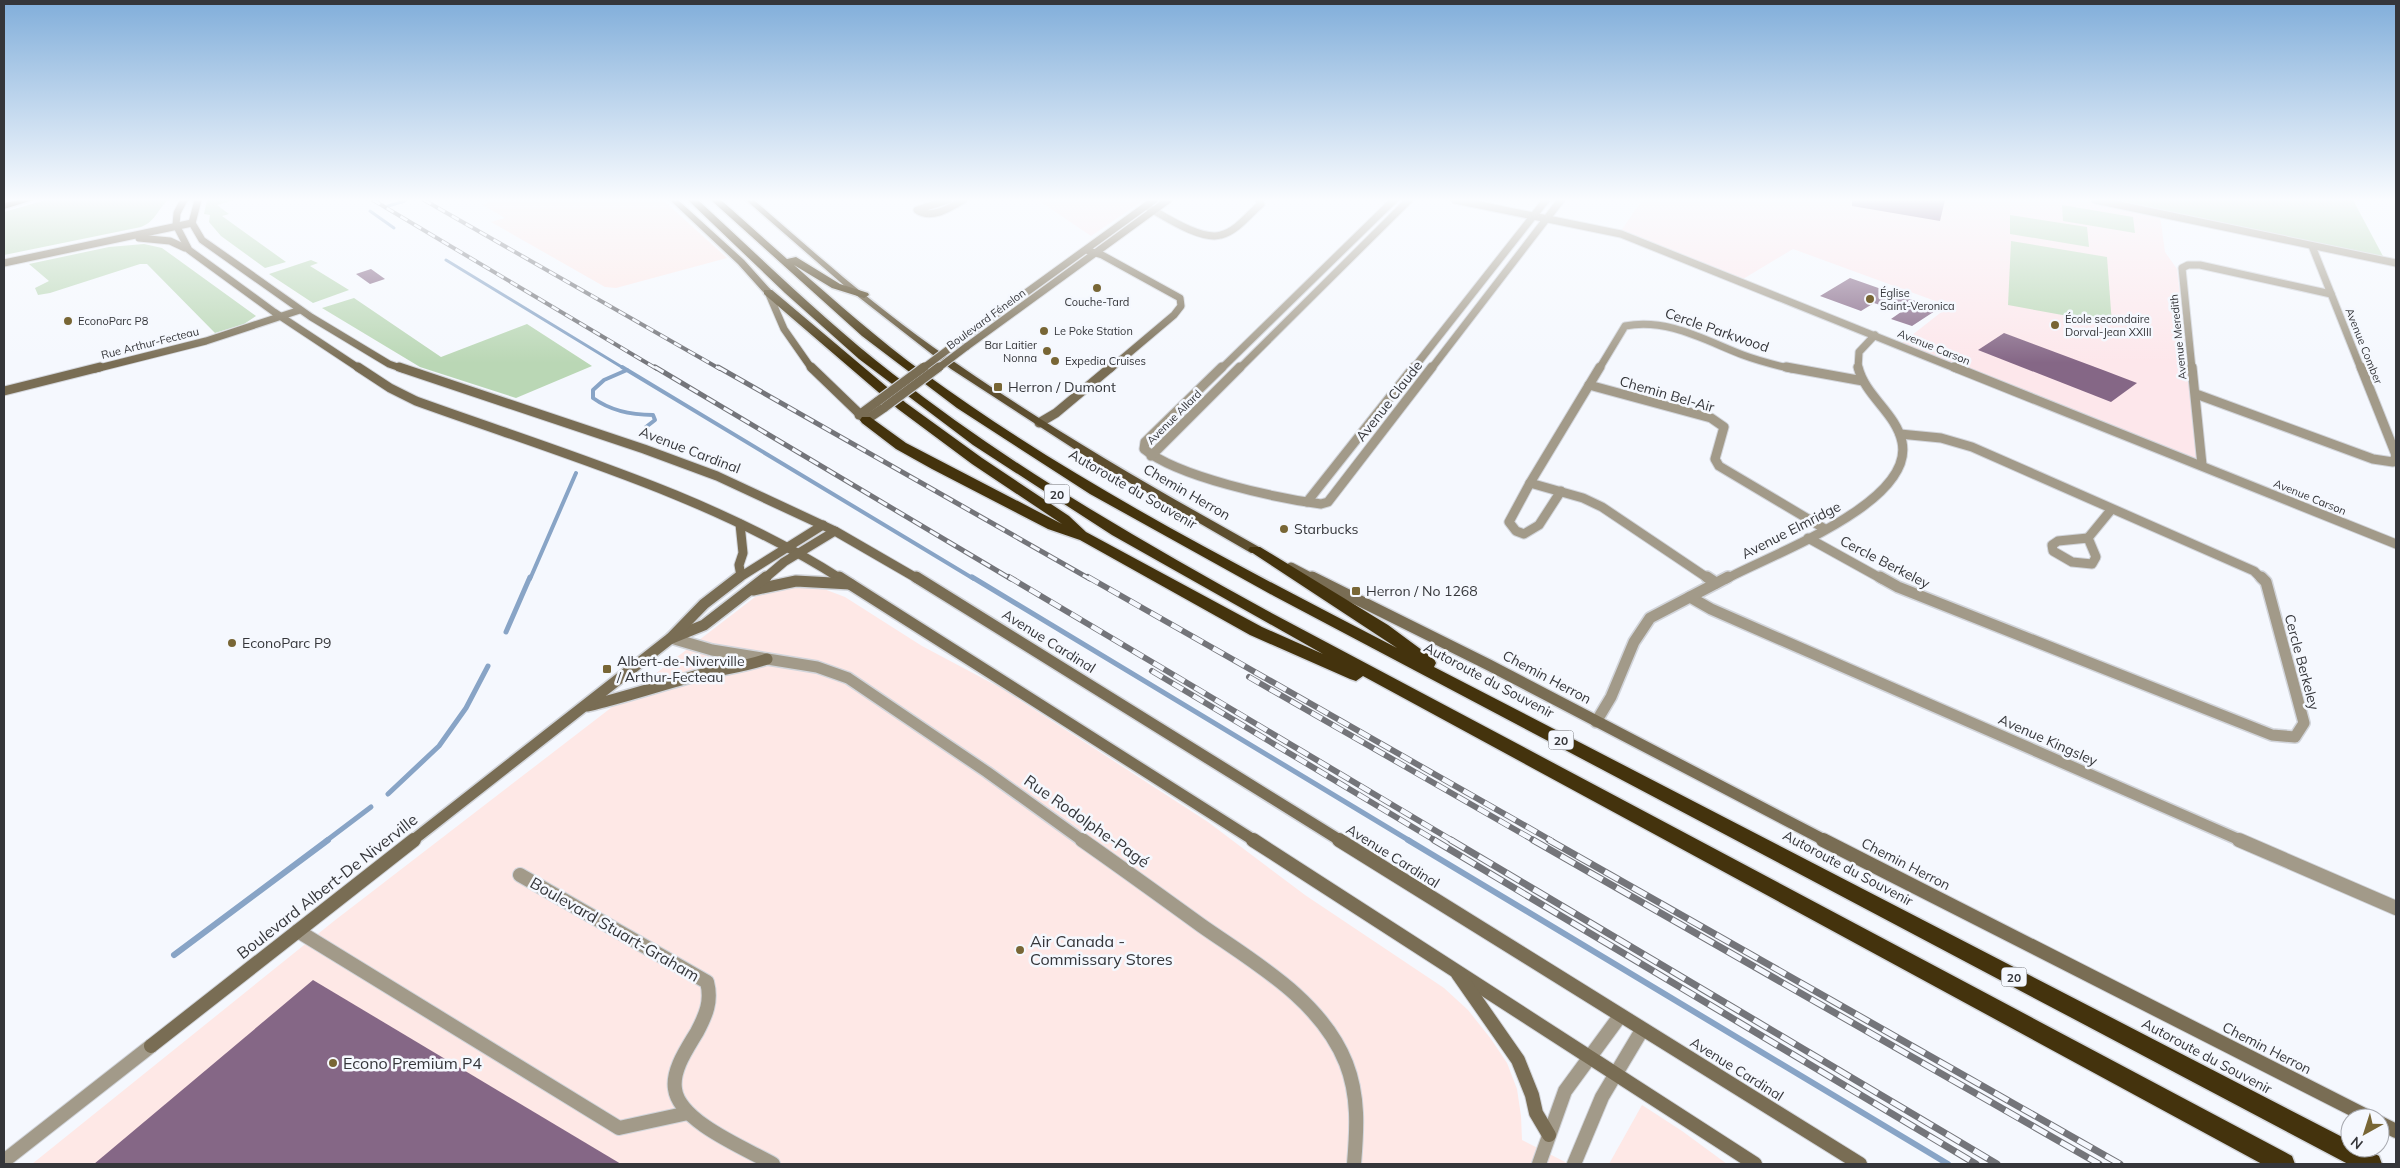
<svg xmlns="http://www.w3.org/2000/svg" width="2400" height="1168" font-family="Mulish,sans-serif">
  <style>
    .industrial { fill: #fee8e6 }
    .education { fill: #fde7eb }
    .green { fill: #bad7b5 }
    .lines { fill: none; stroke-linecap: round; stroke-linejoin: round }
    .stream-far3 { stroke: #88a4c6; stroke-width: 3 }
    .stream-far2 { stroke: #88a4c6; stroke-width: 4 }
    .stream-far1 { stroke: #88a4c6; stroke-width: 5 }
    .stream { stroke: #88a4c6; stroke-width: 6 }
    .building { fill: #856786 }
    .street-far3-casing { stroke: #d2d5db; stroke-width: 9 }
    .street-far2-casing { stroke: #d2d5db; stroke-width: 11 }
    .street-far1-casing { stroke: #d2d5db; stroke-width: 14 }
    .street-casing { stroke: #d2d5db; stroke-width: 16 }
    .secondary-far3-casing { stroke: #d2d5db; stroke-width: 9 }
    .secondary-far2-casing { stroke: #d2d5db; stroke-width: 11 }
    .secondary-far1-casing { stroke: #d2d5db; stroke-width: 14 }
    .secondary-casing { stroke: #d2d5db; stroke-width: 16 }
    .primary-casing { stroke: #d2d5db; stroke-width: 3 }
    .highway-casing { stroke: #d2d5db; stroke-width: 3 }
    .street-far3 { stroke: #a29a89; stroke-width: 7 }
    .street-far2 { stroke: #a29a89; stroke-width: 9 }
    .street-far1 { stroke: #a29a89; stroke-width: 11 }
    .street { stroke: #a29a89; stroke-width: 14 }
    .secondary-far3 { stroke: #796d54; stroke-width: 7 }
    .secondary-far2 { stroke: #796d54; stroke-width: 9 }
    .secondary-far1 { stroke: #796d54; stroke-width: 11 }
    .secondary { stroke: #796d54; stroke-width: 14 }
    .primary { fill: #5d4e2f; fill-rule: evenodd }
    .highway { fill: #44330d; fill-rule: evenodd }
    .rail-far3-casing { stroke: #74757a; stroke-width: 4 }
    .rail-far2-casing { stroke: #74757a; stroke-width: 5 }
    .rail-far1-casing { stroke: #74757a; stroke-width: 6 }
    .rail-casing { stroke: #74757a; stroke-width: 7 }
    .rail-far3 { stroke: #f5f8fe; stroke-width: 2.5; stroke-dasharray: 8; stroke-linecap: butt }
    .rail-far2 { stroke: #f5f8fe; stroke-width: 3; stroke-dasharray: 10; stroke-linecap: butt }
    .rail-far1 { stroke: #f5f8fe; stroke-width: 4.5; stroke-dasharray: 12; stroke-linecap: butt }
    .rail { stroke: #f5f8fe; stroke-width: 5; stroke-dasharray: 16; stroke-linecap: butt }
    .secondary-bridge-far1-casing { stroke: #d2d5db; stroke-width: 9; stroke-linecap: butt }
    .secondary-bridge-casing { stroke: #d2d5db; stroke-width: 11; stroke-linecap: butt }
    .secondary-bridge-far1 { stroke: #796d54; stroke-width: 7 }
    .secondary-bridge { stroke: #796d54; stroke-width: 9 }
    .poi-dot { fill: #786635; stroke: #f5f8fe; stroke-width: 2 }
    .labels { text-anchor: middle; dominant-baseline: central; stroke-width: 5; stroke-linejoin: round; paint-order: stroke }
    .far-poi-label { font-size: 11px; fill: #35363a; stroke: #f5f8fe; text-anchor: start }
    .far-street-label { font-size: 11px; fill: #35363a; stroke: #f5f8fe }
    .shield { fill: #f5f8fe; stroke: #6f7075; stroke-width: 1 }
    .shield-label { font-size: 12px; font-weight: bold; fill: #35363a }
    .street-label { font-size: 14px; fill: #35363a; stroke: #f5f8fe }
    .poi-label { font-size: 14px; fill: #35363a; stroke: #f5f8fe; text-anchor: start }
    .near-street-label { font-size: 16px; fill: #35363a; stroke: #f5f8fe }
    .near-poi-label { font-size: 16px; fill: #35363a; stroke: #f5f8fe; text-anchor: start }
  </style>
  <rect width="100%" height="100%" fill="#f5f8fe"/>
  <g class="industrial">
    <path d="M495,200H663L727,258L616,288L605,287L491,222L505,218L483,205Z"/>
    <path d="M816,586L845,597L922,646L1001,688L1208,822L1305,895L1444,988L1468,1010L1491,1039L1507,1063L1517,1089L1521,1116L1522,1140L1569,1164H32L334,921L755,597L782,587Z"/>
    <path d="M1642,1105L1682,1131L1727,1164H1609Z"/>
  </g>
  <g class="education">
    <path d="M1038,200H1144L1091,236Z"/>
    <path d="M1642,200H2090L2160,216L2165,252L2177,269L2198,462L1902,343L1949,306L1793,249L1743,279L1621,231Z"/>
  </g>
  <g class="green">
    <path d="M46,200H168C157,210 156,221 141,227L4,255V212Z"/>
    <path d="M207,200H234L217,205L229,214L222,216L286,262L265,268L221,236L209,222L210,215L204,214Z"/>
    <path d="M2105,200H2353L2384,258Z"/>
    <path d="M2062,205L2133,217L2135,233L2063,221Z"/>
    <path d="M2010,215L2087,227L2089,247L2010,234Z"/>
    <path d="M2011,241L2107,257L2112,324L2008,305Z"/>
    <path d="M144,244L162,248L256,316L244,324L215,333L147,264H140L50,293L38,295L35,288L49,281L29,264L109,247Z"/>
    <path d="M311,260L318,263L310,266L349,290L313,303L269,274Z"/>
    <path d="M354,298L441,357L527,324L592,366L516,398L420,367L322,308Z"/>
  </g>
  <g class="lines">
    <g class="stream-far3">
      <path d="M388,206L405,201"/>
      <path d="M370,211L394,228"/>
      <path d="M446,260L625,369"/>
    </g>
    <g class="stream-far2">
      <path d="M622,367L627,370L604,380L593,390V398C611,411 631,415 653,415L655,420L646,427"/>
      <path d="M627,370L974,579"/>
      <path d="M530,579L576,473"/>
    </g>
    <g class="stream-far1">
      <path d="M972,577L1410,841"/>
      <path d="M506,632L530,577"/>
      <path d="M388,794L439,746L466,708L488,666"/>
      <path d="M326,841L371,807"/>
    </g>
    <g class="stream">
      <path d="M1408,840L1948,1164"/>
      <path d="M174,955L328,840"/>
    </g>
  </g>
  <g class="building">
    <path d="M1852,200H1945L1940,221L1852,206Z"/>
    <path d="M371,269L385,279L370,284L356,274Z"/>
    <path d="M1850,278L1938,309L1912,326L1891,319L1901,312L1874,303L1861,311L1820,296Z"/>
    <path d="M2004,333L2103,370L2137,383L2111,402L1978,350Z"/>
    <path d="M313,980L621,1164H94Z"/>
  </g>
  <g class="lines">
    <defs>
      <g id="street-far3">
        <path d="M948,200L917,210C931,220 950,208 963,200"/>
        <path d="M1455,200L1621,234L1957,369"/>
        <path d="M2095,200L2396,263"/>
        <path d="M1146,206C1164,216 1201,241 1221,235C1237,231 1249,214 1261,204L1259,200"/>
        <path d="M2312,246L2361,369"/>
        <path d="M1221,369L1394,200"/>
        <path d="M1239,369L1409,200"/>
        <path d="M1413,369L1546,200"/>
        <path d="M1431,369L1561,200"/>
        <path d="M1599,369L1625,326C1668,318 1704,340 1743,355C1759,361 1775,365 1792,369"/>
        <path d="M1858,369L1859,352L1875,335"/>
        <path d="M2192,369L2182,268L2188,265H2200L2331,294"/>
      </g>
      <g id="street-far2">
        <path d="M1222,367L1145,442L1144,449C1178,477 1276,498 1321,504L1328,502L1432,367"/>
        <path d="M1600,367L1530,483L1583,498L1602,507L1709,579"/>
        <path d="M1786,367L1863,381"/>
        <path d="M1954,367L2396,544"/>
        <path d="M2192,367L2202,465"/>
        <path d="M2361,367L2396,455"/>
        <path d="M1589,385L1711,418L1724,427L1715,459L1719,466L1825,529"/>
        <path d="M2196,394L2373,459L2393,462L2396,456"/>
        <path d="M1900,434L1941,438L1972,447L2254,571L2262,579"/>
        <path d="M1151,456L1240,367"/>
        <path d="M1530,483L1509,522L1516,531L1524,534L1539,525L1561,491"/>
        <path d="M1307,502L1414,367"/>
        <path d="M1808,538L1882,579"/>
        <path d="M2088,538L2096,557L2092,564L2072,562L2053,551L2052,545L2058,541Z"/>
        <path d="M2088,538L2111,510"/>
        <path d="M1726,579C1770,555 1915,503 1902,442C1896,413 1865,396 1858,367"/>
      </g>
      <g id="street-far1">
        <path d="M1707,577L1716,583"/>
        <path d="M1880,577L1898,587L2272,735L2295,737L2304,723L2266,582L2261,577"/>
        <path d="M1690,597L1711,609L2242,841"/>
        <path d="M671,638L712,650L817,667L848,678L987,772L1083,841"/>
        <path d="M1596,722L1611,697L1634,642L1650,618L1728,577"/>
      </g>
      <g id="street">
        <path d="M1082,840C1122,868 1162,897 1202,926C1255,963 1321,1000 1346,1063C1359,1096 1357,1129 1354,1164"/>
        <path d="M2239,840L2396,908"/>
        <path d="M520,875L707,982C712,1001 706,1015 697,1032C687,1049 672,1070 675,1089C679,1122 747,1149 773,1164"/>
        <path d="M298,931L619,1128L688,1113"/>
        <path d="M4,1161L151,1046"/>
        <path d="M1539,1164L1565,1091L1620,1016"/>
        <path d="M1574,1164L1602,1097L1642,1030"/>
      </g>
      <g id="secondary-far3">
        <path d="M184,200L177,213L176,225L189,250L274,312L360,369"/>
        <path d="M198,200L192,223L202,240L311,317L389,364L403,369"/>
        <path d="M139,238L170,241L185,248"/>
        <path d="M1086,250L1102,255L1180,298L1181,306L1174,315L1110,369"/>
        <path d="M4,263L192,223"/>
        <path d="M768,292L784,329L812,369"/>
        <path d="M958,342L1154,200"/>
        <path d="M966,347L1168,200"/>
        <path d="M95,369L206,341L300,310"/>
      </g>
      <g id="secondary-far2">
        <path d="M358,367L390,388L416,401C560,453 711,496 841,579"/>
        <path d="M399,367L644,449L717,476L835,531L918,579"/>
        <path d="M811,367L866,420L885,407"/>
        <path d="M4,391L100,367"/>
        <path d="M859,415L878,401"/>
        <path d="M1039,423L1056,413L1111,367"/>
        <path d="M740,524L743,553L739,565L741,576"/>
        <path d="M1291,567L1314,579"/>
        <path d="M737,579L823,525"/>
        <path d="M764,579L784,562L835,531"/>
      </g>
      <g id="secondary-far1">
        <path d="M839,577L1255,841"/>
        <path d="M916,577L1341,841"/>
        <path d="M1312,577L1489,665L1826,841"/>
        <path d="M753,590L796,581L850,584"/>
        <path d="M672,638L704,625L766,577"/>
        <path d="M588,706C622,698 655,687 688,678C714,670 741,668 767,659"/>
        <path d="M412,841L671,638L704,604L739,577"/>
      </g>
      <g id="secondary">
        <path d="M1253,840L1755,1164"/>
        <path d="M1339,840L1860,1164"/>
        <path d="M1823,840L2370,1118"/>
        <path d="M1458,974L1518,1060L1532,1095L1536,1113L1549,1135"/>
        <path d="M151,1046L414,840"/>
        <path d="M2380,1123L2396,1131"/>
      </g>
      <g id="primary">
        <path d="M670,200H678L744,260L771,290V294H765L738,264Z"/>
        <path d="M746,200H754C812,251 870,302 933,347C1037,421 1148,485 1259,547L1261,550L1259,553H1251L1099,465L951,369L847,288Z"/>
      </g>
      <g id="highway">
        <path d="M18,200H33L4,209V203Z"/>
        <path d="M688,200H698C762,259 824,320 893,374C1009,465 1137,539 1266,610L2292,1156L2295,1164H2262L1363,676L1356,681L1350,679L1250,635L1080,540L1048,529L932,469L896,449L862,423L860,420L862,417H870L906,443L1062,524L972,464L898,409L764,294V290H772L906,403L982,458L1069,516L1086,532L1262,627L1323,654L1112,535L973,445L859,359L785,293Z"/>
        <path d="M711,200H721L787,259L796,257L840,284L868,293L869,295L864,298L832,288L794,265C836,302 879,340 924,373C1072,481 1235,564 1397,648L1248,550L1250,547H1260L1388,625L1434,659L1436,663L1434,667L2350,1141V1148H2364L2379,1156L2382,1164H2348L1274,596L1090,494L957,408L862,336Z"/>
      </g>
    </defs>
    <use href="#street-far3" class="street-far3-casing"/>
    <use href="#street-far2" class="street-far2-casing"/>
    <use href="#street-far1" class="street-far1-casing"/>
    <use href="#street" class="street-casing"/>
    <use href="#secondary-far3" class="secondary-far3-casing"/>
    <use href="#secondary-far2" class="secondary-far2-casing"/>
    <use href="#secondary-far1" class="secondary-far1-casing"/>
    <use href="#secondary" class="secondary-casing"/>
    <use href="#primary" class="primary-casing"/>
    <use href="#highway" class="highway-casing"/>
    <use href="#street-far3" class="street-far3"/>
    <use href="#street-far2" class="street-far2"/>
    <use href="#street-far1" class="street-far1"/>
    <use href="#street" class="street"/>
    <use href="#secondary-far3" class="secondary-far3"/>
    <use href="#secondary-far2" class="secondary-far2"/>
    <use href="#secondary-far1" class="secondary-far1"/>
    <use href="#secondary" class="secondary"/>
    <use href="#primary" class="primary"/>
    <use href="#highway" class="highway"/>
    <defs>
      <g id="rail-far3">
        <path d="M373,200L657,369"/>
        <path d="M424,200L720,369"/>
      </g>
      <g id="rail-far2">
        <path d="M655,367L1011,579"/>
        <path d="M718,367L1090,579"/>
      </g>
      <g id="rail-far1">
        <path d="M1009,577L1453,841"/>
        <path d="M1088,577L1552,841"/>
        <path d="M1152,671L1436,841"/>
        <path d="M1249,677L1535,841"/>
      </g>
      <g id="rail">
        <path d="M1434,840L1976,1164"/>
        <path d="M1451,840L1997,1164"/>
        <path d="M1533,840L2099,1164"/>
        <path d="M1549,840L2120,1164"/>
      </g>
    </defs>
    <use href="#rail-far3" class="rail-far3-casing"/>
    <use href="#rail-far2" class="rail-far2-casing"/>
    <use href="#rail-far1" class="rail-far1-casing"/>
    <use href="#rail" class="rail-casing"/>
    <use href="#rail-far3" class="rail-far3"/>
    <use href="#rail-far2" class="rail-far2"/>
    <use href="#rail-far1" class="rail-far1"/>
    <use href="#rail" class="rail"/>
    <defs>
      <g id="secondary-bridge-far1">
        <path d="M922,369L958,342"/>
        <path d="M937,369L966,347"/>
      </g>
      <g id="secondary-bridge">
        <path d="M878,401L924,367"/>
        <path d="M885,407L939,367"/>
      </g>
    </defs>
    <use href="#secondary-bridge-far1" class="secondary-bridge-far1-casing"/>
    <use href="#secondary-bridge" class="secondary-bridge-casing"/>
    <use href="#secondary-bridge-far1" class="secondary-bridge-far1"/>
    <use href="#secondary-bridge" class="secondary-bridge"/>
  </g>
  <linearGradient id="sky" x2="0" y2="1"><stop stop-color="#81aeda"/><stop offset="0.55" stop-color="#fafcff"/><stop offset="1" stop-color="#fafcff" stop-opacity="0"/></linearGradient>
  <rect width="2400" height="363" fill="url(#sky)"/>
  <g class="poi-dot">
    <circle cx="1097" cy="288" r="5"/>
    <circle cx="1870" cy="299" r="5"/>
    <circle cx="68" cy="321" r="5"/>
    <circle cx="2055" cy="325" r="5"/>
    <circle cx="1044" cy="331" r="5"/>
    <circle cx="1047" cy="351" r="5"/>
    <circle cx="1055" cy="361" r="5"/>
    <rect x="993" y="382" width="10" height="10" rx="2.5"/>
    <circle cx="1284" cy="529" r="5"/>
    <rect x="1351" y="586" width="10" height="10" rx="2.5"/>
    <circle cx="232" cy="643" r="5"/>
    <rect x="602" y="664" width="10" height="10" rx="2.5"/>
    <circle cx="1020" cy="950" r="5"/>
    <circle cx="333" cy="1063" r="5"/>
  </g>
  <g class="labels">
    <g class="far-poi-label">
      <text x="1880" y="293">Église<tspan x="1880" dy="13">Saint-Veronica</tspan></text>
      <text x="1097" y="302" text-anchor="middle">Couche-Tard</text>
      <text x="2065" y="319">École secondaire<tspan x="2065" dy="13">Dorval-Jean XXIII</tspan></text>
      <text x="78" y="321">EconoParc P8</text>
      <text x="1054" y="331">Le Poke Station</text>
      <text x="1037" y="345" text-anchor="end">Bar Laitier<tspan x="1037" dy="13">Nonna</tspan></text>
      <text x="1065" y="361">Expedia Cruises</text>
    </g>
    <g class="far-street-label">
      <text transform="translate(986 319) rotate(-36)">Boulevard Fénelon</text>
      <text transform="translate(2178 337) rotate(-96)">Avenue Meredith</text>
      <text transform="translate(150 343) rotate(-14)">Rue Arthur-Fecteau</text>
      <text transform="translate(2364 346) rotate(68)">Avenue Comber</text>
      <text transform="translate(1934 347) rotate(22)">Avenue Carson</text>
      <text transform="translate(1174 417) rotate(-45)">Avenue Allard</text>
      <text transform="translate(2310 497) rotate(22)">Avenue Carson</text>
    </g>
    <g class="shield">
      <rect x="1044.5" y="484.5" width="25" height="19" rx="4"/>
      <rect x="1548.5" y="730.5" width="25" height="19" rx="4"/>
      <rect x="2001.5" y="967.5" width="25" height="19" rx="4"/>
    </g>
    <g class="shield-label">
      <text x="1057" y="494">20</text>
      <text x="1561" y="740">20</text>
      <text x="2014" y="977">20</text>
    </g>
    <g class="street-label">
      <text transform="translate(1717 330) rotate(19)">Cercle Parkwood</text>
      <text transform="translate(1667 394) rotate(16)">Chemin Bel-Air</text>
      <text transform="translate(1389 401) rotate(-52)">Avenue Claude</text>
      <text transform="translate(690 450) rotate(21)">Avenue Cardinal</text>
      <text transform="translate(1133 489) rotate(30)">Autoroute du Souvenir</text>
      <text transform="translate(1187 492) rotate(30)">Chemin Herron</text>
      <text transform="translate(1791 530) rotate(-27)">Avenue Elmridge</text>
      <text transform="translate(1885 562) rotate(27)">Cercle Berkeley</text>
      <text transform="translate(1049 641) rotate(32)">Avenue Cardinal</text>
      <text transform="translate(2302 662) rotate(75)">Cercle Berkeley</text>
      <text transform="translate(1547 677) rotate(28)">Chemin Herron</text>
      <text transform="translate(1489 680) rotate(28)">Autoroute du Souvenir</text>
      <text transform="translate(2048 740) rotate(24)">Avenue Kingsley</text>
      <text transform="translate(1393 856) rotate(32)">Avenue Cardinal</text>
      <text transform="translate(1906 864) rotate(27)">Chemin Herron</text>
      <text transform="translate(1848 868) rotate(28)">Autoroute du Souvenir</text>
      <text transform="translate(2267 1048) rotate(27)">Chemin Herron</text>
      <text transform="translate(2207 1056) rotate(28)">Autoroute du Souvenir</text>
      <text transform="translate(1737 1069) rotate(32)">Avenue Cardinal</text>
    </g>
    <g class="poi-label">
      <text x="1008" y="387">Herron / Dumont</text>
      <text x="1294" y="529">Starbucks</text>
      <text x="1366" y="591">Herron / No 1268</text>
      <text x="242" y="643">EconoParc P9</text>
      <text x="617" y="661">Albert-de-Niverville<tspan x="617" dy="16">/ Arthur-Fecteau</tspan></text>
    </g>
    <g class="near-street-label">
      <text transform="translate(1087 821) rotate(35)">Rue Rodolphe-Pagé</text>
      <text transform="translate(327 886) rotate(-38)">Boulevard Albert-De Niverville</text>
      <text transform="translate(615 929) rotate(30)">Boulevard Stuart-Graham</text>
    </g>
    <g class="near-poi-label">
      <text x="1030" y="941">Air Canada -<tspan x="1030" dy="18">Commissary Stores</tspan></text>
      <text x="343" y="1063">Econo Premium P4</text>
    </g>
  </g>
  <rect width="2400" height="1168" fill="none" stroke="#35363a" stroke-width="10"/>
  <g transform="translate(2365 1133) rotate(219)"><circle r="24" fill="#f5f8fe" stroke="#a8aab0"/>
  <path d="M0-4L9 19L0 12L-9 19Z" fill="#786635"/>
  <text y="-8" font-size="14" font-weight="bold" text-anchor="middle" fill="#35363a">N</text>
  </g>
</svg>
